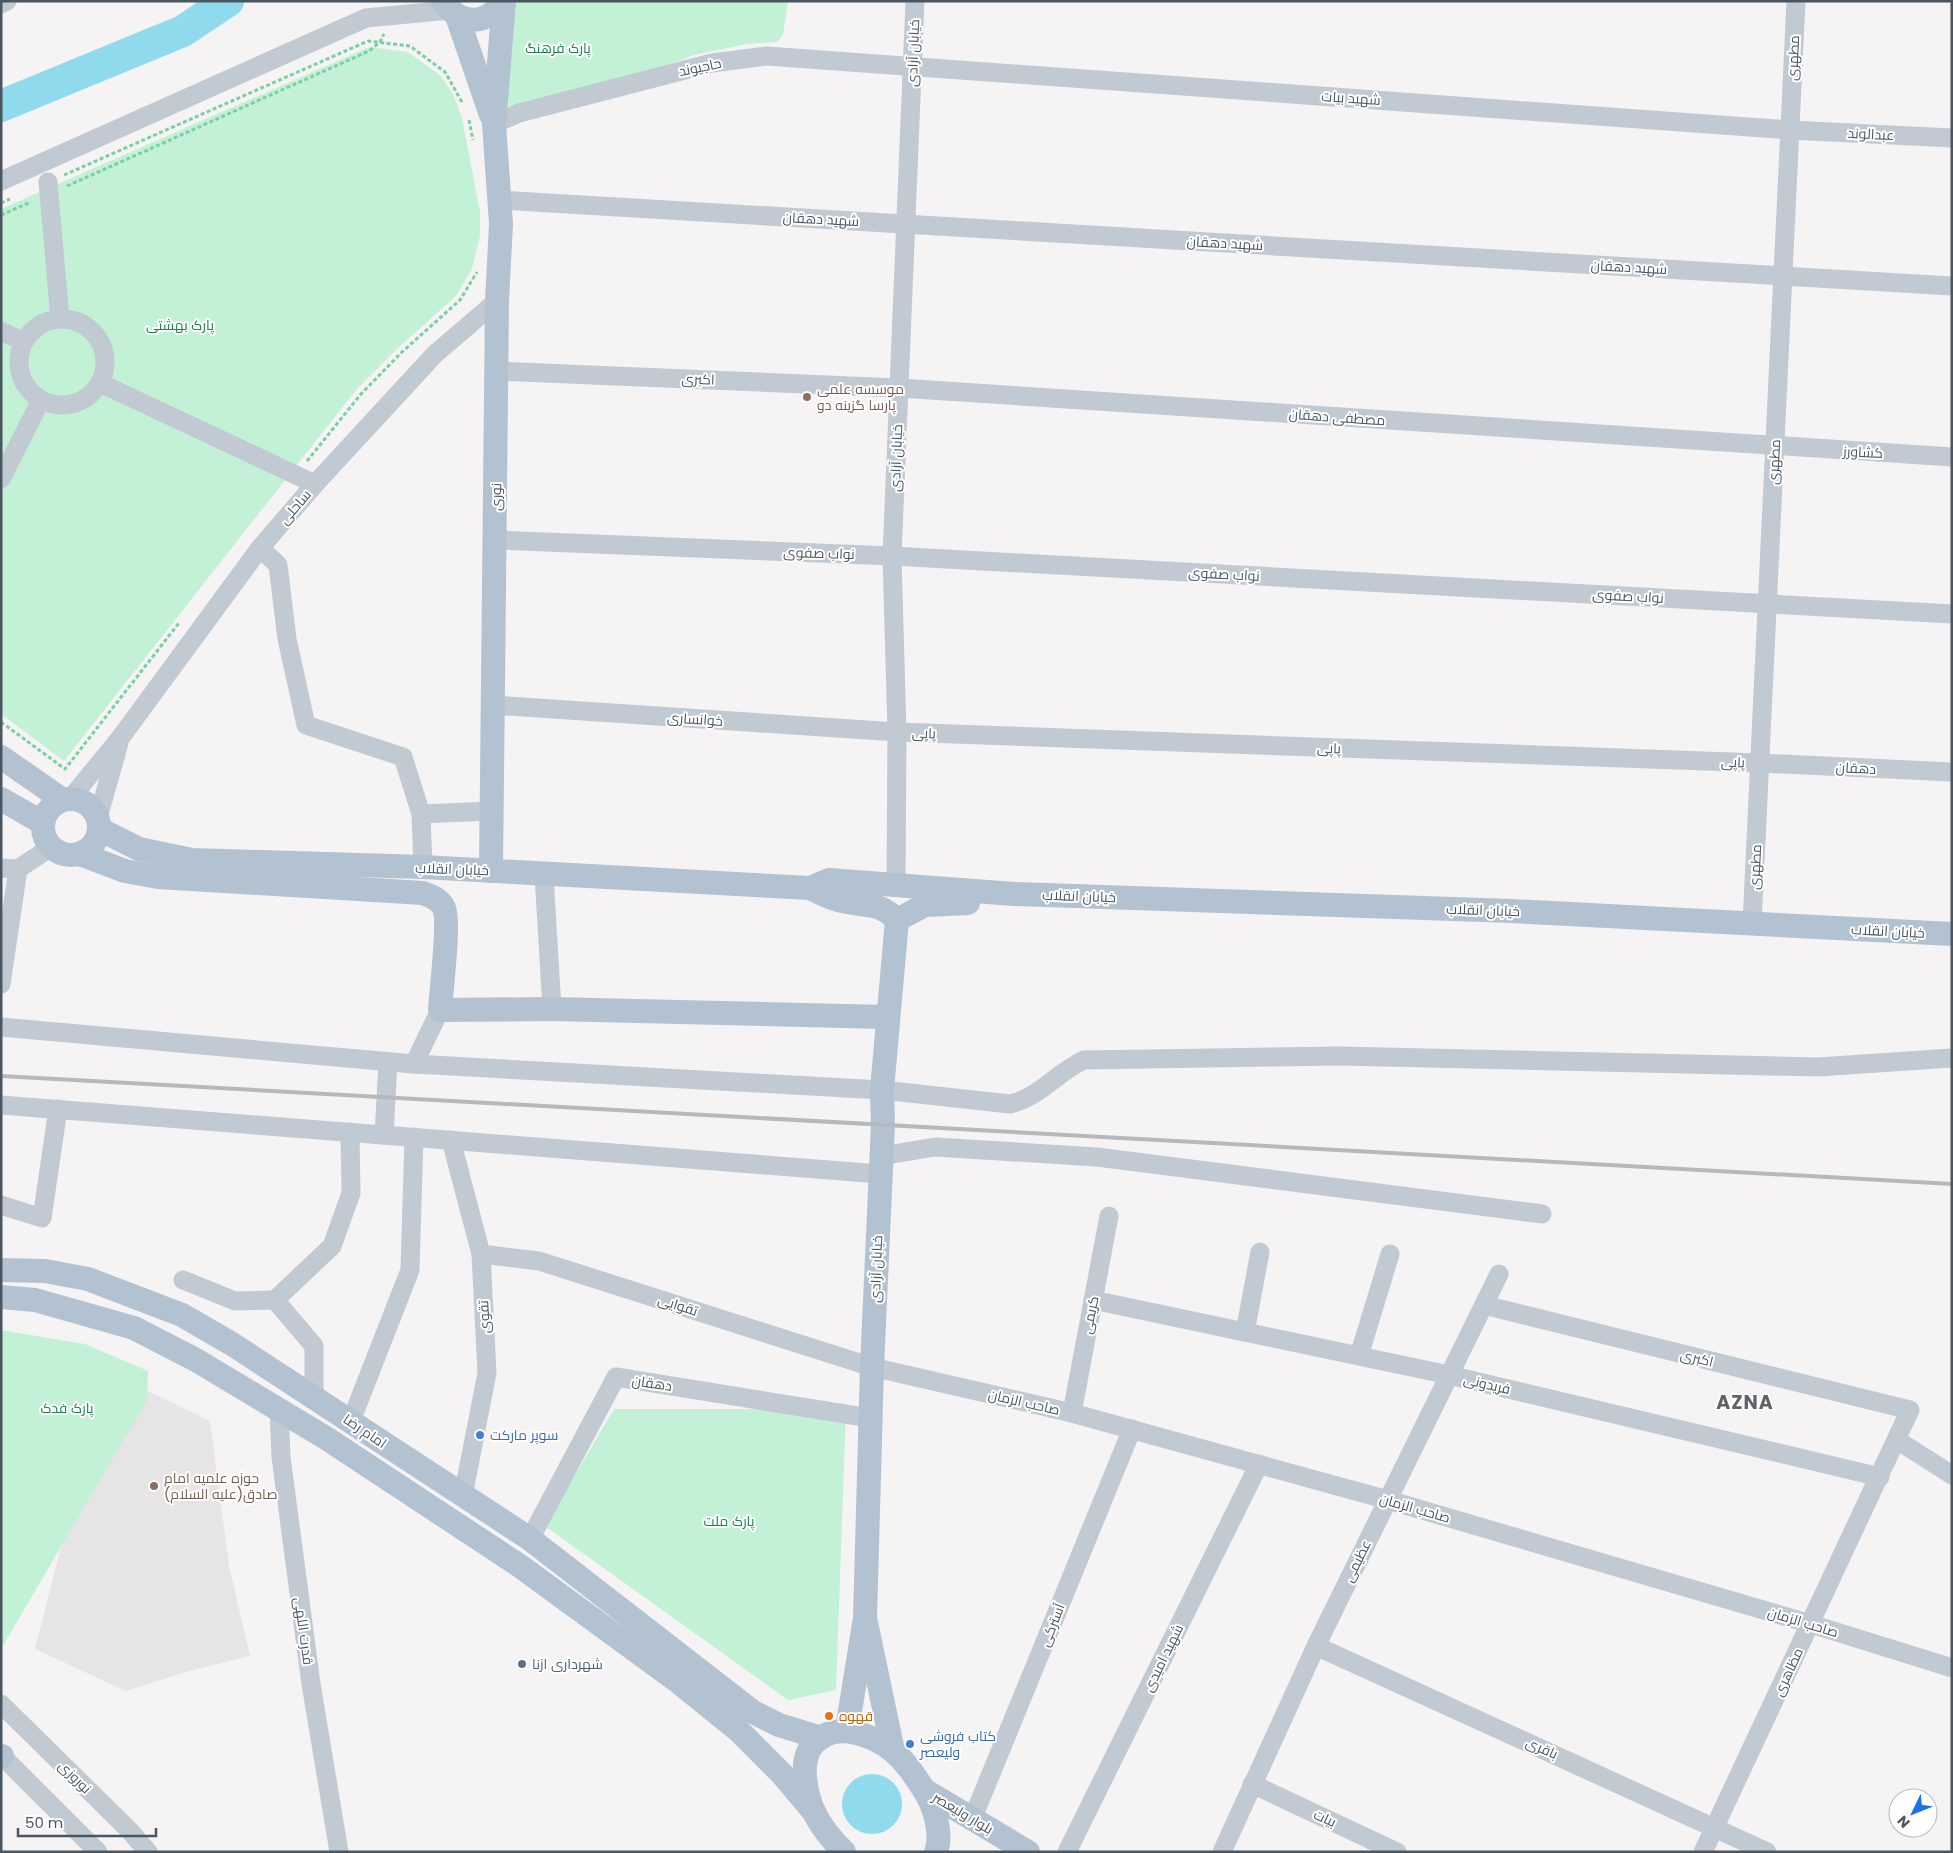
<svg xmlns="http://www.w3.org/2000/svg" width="1953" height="1853" font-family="Poppins,Cairo,sans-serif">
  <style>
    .education { fill: #e6e4e5 }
    .green { fill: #c3f1d5 }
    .water { fill: #90daee }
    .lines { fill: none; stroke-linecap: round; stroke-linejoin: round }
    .river { stroke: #90daee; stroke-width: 32 }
    .path { stroke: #7ad0a6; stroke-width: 3; stroke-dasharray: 4 2.5; stroke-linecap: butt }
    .minor { stroke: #c1cad2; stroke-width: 19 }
    .major { stroke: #b3c2d1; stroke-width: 24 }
    .rail { stroke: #b5b8bd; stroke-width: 4 }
    .education-dot { fill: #8d6e63; stroke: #fff; stroke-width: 2 }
    .shop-dot { fill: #3f7fe0; stroke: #fff; stroke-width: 2 }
    .service-dot { fill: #5c6f8a; stroke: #fff; stroke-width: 2 }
    .food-dot { fill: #e8710a; stroke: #fff; stroke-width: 2 }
    .labels { text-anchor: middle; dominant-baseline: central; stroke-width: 4; stroke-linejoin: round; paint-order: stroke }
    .park-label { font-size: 14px; fill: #17864f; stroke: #fff }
    .street-label { font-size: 14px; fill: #4a5661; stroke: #fff }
    .education-label { font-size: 14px; fill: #785e54; stroke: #fff; text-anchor: start }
    .shop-label { font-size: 14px; fill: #366cbe; stroke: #fff; text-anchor: start }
    .service-label { font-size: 14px; fill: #4e5e75; stroke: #fff; text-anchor: start }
    .food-label { font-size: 14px; fill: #c56008; stroke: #fff; text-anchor: start }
    .district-label { font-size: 19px; font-weight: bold; letter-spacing: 1px; fill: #5f6368; stroke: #fff }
  </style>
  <rect width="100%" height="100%" fill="#f5f3f3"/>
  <path class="education" d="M134,1384L210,1421L229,1566L250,1656L186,1672L126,1691L35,1649L60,1551Z"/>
  <g class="green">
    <path d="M518,1H788L783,35L777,42L747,44L694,55L644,74L507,107L514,7Z"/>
    <path d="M369,47L408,52L441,76L453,94L462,118L480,212V236L472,269L456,296L398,348L356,390L64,761L1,714V209Z"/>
    <path d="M1,1330L85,1344L148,1371L147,1400L1,1649Z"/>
    <path d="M614,1409H846L836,1690L788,1700L545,1526Z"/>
  </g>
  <circle class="water" cx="872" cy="1804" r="30"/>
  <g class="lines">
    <path class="river" d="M1,106L183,31L228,1"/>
    <g class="path">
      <path d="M469,120L473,140"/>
      <path d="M64,175L368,41L410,46L445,72L462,102"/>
      <path d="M67,186L369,51L380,42L384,34"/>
      <path d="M1,203L10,199"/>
      <path d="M1,215L31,202"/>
      <path d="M307,461L361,394L402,352L460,300L477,272"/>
      <path d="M1,722L65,769L179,623"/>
    </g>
    <g class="minor">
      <path d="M1,4L7,1"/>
      <path d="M494,124L519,113L712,63L767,56L1790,130L1952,138"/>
      <path d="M1,181L366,18L450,10"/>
      <path d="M48,182L60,319"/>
      <path d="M498,200L1952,286"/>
      <circle cx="62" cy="362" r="43"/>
      <path d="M1,331L24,342"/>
      <path d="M497,371L899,388L1952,457"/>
      <path d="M100,383L315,484"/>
      <path d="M1,479L41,400"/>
      <path d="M496,540L892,556L1952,614"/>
      <path d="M260,548L278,565L287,639L306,725L403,757L421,814L423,867"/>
      <path d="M493,705L897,732L1760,763L1952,772"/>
      <path d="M70,799L121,737L260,548L315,484L435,354L497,301"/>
      <path d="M421,814L491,811"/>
      <path d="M98,818L119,743"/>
      <path d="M1,868L18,869L51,847"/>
      <path d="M544,875L552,1009"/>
      <path d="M896,884L897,732L892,556L915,1"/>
      <path d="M1752,924L1796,1"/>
      <path d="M1,984L18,869"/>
      <path d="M1,1027L414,1064L440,1010"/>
      <path d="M414,1064L882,1090L1010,1104C1040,1097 1056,1073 1084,1060L1340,1056L1818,1067L1952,1058"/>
      <path d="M1,1105L880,1174"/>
      <path d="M384,1135L388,1062"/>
      <path d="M451,1140L481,1254L487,1373L463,1496"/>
      <path d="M881,1156L935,1147L1097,1157L1542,1214"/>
      <path d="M1,1205L42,1218L58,1109"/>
      <path d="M481,1254L539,1261L872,1367L1072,1413L1388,1500L1811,1624L1952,1668"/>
      <path d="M183,1280L235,1301L275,1300"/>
      <path d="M1093,1300L1449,1375L1880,1477"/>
      <path d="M1484,1305L1910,1410L1703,1852"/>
      <path d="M1245,1332L1260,1252"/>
      <path d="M1359,1356L1390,1254"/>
      <path d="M314,1397V1346L275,1300L332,1246L351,1193L350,1132"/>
      <path d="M279,1408L281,1457L311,1684L339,1852"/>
      <path d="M1072,1413L1109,1216"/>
      <path d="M351,1421L410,1270L414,1137"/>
      <path d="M1897,1440L1952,1475"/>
      <path d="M530,1539L616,1377L870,1418"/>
      <path d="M1316,1646L1767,1852"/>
      <path d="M1,1704L129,1830L148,1852"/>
      <path d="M1,1755L98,1852"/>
      <path d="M1252,1784L1397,1852"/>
      <path d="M972,1820L1132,1429"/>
      <path d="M1067,1852L1259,1464"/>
      <path d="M1222,1852L1316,1646L1499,1274"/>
    </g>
    <g class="major">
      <path d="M443,1C460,26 487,26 503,1"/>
      <path d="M457,16L491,115"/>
      <path d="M1,757L63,800"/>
      <circle cx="71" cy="827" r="28"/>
      <path d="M1,799L43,823"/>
      <path d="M99,829L139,849L192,860L423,867L810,888C818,892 826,896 835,899C860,908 877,899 897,920"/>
      <path d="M80,854L125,871L158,877L423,893C431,896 440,899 444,908C450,922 441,991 440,1010L552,1009L887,1017"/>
      <path d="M491,871L497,301L501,224L494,124L504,1"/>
      <path d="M810,888L829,880L1014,894L1512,911L1952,934"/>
      <path d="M897,920L925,905L968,903"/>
      <path d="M1,1270L45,1271L88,1279L182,1315L232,1344L530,1539L753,1712L779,1725L821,1738"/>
      <path d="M1,1297L35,1300L134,1328L196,1360L326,1438L520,1566L676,1680L739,1731L782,1774L814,1812"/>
      <path d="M865,1618L872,1367L883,1125L882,1090L897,920"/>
      <path d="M847,1730L865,1618L893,1751"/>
      <path d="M1,1756H2"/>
      <path d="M924,1790L1028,1852"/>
      <path d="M844,1852C832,1840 821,1827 814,1812C806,1794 798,1760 814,1743C836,1721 872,1734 893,1751C906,1762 915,1776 924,1790C934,1805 943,1834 936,1852"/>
    </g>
    <path class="rail" d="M1,1076L1952,1184"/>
  </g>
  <g class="education-dot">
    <circle cx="807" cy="397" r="5"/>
    <circle cx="154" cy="1486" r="5"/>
  </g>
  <g class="shop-dot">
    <circle cx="480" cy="1435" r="5"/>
    <circle cx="910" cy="1744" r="5"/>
  </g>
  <circle class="service-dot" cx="522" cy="1664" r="5"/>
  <circle class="food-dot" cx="829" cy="1716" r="5"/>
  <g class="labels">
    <g class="park-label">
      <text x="558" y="48">پارک فرهنگ</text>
      <text x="180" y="325">پارک بهشتی</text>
      <text x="67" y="1408">پارک فدک</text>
      <text x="729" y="1521">پارک ملت</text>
    </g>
    <g class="street-label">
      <text transform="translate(913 53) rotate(-88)">خیابان آزادی</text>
      <text transform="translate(1793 58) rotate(-87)">مطهری</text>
      <text transform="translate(700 67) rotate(-12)">حاجیوند</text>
      <text transform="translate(1351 98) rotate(4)">شهید بیات</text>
      <text transform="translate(1871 134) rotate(3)">عبدالوند</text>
      <text transform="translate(821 219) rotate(3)">شهید دهقان</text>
      <text transform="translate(1225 243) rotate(3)">شهید دهقان</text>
      <text transform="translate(1629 267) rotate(3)">شهید دهقان</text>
      <text transform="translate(698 379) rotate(2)">اکبری</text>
      <text transform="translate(1337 417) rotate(4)">مصطفی دهقان</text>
      <text transform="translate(1863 452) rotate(3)">کشاورز</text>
      <text transform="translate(896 458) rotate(-88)">خیابان آزادی</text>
      <text transform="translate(1774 462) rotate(-87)">مطهری</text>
      <text transform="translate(496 497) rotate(-89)">نوری</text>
      <text transform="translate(295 507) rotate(-49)">ساحلی</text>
      <text transform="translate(819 553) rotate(2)">نواب صفوی</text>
      <text transform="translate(1224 574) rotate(3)">نواب صفوی</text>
      <text transform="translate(1628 596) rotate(3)">نواب صفوی</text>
      <text transform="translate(695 719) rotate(4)">خوانساری</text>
      <text transform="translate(924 733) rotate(2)">پاپی</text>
      <text transform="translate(1329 748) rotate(2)">پاپی</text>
      <text transform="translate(1733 762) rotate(2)">پاپی</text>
      <text transform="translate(1856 768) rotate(3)">دهقان</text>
      <text transform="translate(1755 867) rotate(-87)">مطهری</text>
      <text transform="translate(452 869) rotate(2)">خیابان انقلاب</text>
      <text transform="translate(1079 896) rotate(2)">خیابان انقلاب</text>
      <text transform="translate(1483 910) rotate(2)">خیابان انقلاب</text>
      <text transform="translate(1888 931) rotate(3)">خیابان انقلاب</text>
      <text transform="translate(876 1269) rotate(-88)">خیابان آزادی</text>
      <text transform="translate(678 1305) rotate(18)">تقوایی</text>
      <text transform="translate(1090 1315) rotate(-79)">کریمی</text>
      <text transform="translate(484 1317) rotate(-93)">تقوی</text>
      <text transform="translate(1697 1358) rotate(14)">اکبری</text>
      <text transform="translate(652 1383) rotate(9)">دهقان</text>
      <text transform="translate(1487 1384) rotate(13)">فریدونی</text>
      <text transform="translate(1024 1402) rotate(13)">صاحب الزمان</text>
      <text transform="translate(365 1431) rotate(34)">امام رضا</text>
      <text transform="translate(1415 1508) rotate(16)">صاحب الزمان</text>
      <text transform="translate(1357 1561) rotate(-64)">عظیمی</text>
      <text transform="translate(1803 1622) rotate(17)">صاحب الزمان</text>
      <text transform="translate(1052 1625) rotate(-68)">آسترکی</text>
      <text transform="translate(304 1631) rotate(82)">قدرت اللهی</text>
      <text transform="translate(1163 1658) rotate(-64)">شهید امیدی</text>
      <text transform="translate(1788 1672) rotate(-65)">مظاهری</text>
      <text transform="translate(1542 1748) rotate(24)">باقری</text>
      <text transform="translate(75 1777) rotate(45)">نوروزی</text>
      <text transform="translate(963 1813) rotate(31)">بلوار ولیعصر</text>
      <text transform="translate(1325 1818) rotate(25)">بیات</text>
    </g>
    <g class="education-label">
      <text x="817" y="389">موسسه علمی<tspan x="817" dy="16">پارسا گزینه دو</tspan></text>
      <text x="164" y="1478">حوزه علمیه امام<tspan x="164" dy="16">صادق(علیه السلام)</tspan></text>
    </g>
    <g class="shop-label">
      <text x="490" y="1435">سوپر مارکت</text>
      <text x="920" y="1736">کتاب فروشی<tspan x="920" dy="16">ولیعصر</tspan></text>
    </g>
    <g class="service-label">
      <text x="532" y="1664">شهرداری ازنا</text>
    </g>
    <g class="food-label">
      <text x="839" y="1716">قهوه</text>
    </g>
    <g class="district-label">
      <text x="1745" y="1402">AZNA</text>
    </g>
  </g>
  <rect width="1953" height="1853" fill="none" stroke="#4a5661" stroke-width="5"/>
  <g transform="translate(1913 1813) rotate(227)"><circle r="24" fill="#ffffff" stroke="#b7bbc0"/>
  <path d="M0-4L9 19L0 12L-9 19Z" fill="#1a73e8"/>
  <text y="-8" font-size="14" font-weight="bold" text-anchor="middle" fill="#4a5661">N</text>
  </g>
  <path d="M18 1828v8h138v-8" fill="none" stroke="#4a5661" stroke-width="2.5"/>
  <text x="25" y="1828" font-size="15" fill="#4a5661" stroke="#ffffff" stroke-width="4" paint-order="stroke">50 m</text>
</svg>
